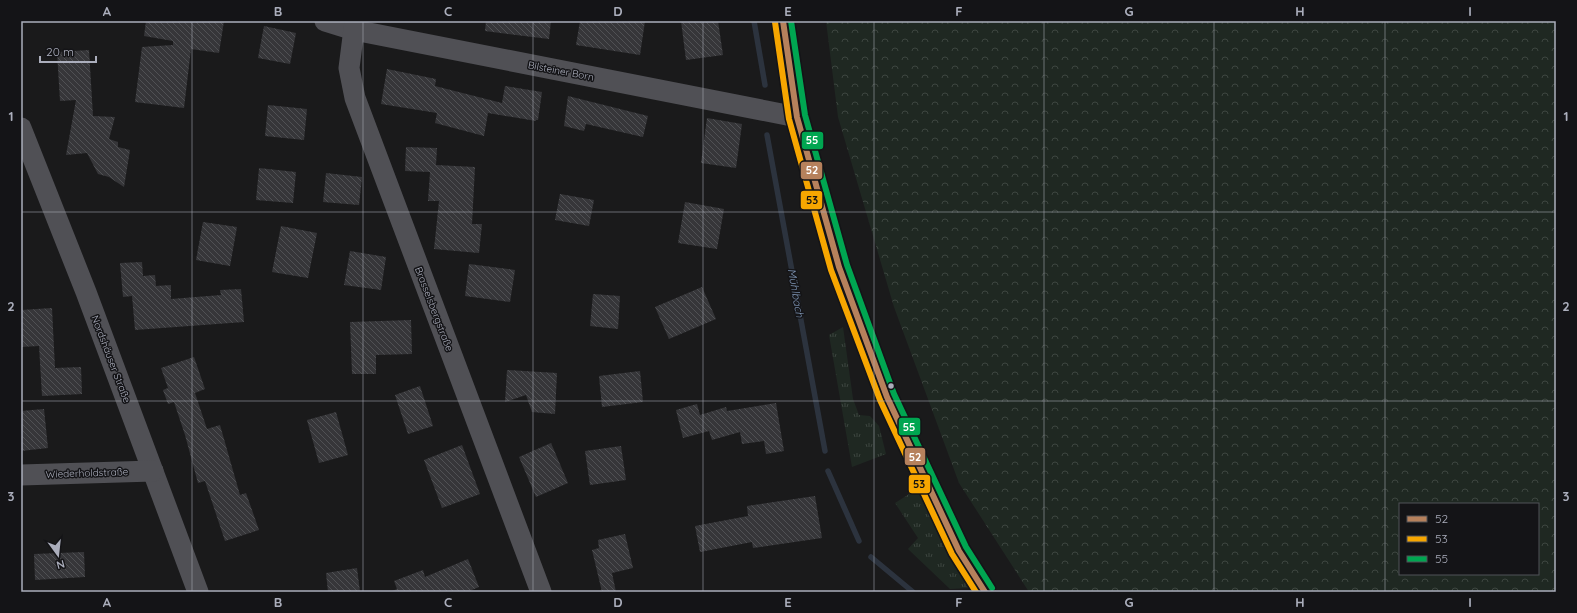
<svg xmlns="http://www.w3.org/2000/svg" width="1577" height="613" font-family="Quicksand,sans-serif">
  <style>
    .grass { fill: url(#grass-tufts) }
    .forest { fill: url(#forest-crowns); fill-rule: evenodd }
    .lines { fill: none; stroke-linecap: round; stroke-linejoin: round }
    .stream { stroke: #2c333e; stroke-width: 5.5 }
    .building { fill: url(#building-back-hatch) }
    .minor { stroke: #505055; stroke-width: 21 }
    .major { stroke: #4c4d51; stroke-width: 22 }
    .bus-1-casing { stroke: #141417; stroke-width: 9 }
    .bus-2-casing { stroke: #141417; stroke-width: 9 }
    .bus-3-casing { stroke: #141417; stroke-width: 9 }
    .bus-1 { stroke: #b6815c; stroke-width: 6 }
    .bus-2 { stroke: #f7a600; stroke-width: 6 }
    .bus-3 { stroke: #00a651; stroke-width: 6 }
    .grid { fill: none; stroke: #abaebc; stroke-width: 1; stroke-opacity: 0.55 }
    .bus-dot { fill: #abaebc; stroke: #141417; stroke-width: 1.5 }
    .labels { text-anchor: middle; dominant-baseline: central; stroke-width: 3; stroke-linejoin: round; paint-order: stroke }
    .street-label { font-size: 10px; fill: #abaebc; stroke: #141417 }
    .water-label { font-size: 11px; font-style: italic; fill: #8098b8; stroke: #141417 }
    .line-badge { stroke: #141417; stroke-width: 1.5 }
    .badge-label { font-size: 11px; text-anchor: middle; font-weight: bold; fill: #fff }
    .pale-badge-label { font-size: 11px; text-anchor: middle; font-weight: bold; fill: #111 }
    .neatline { fill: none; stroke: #abaebc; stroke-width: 1.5 }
    .grid-label { font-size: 13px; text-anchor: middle; font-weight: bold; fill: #abaebc }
  </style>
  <defs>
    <pattern id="grass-tufts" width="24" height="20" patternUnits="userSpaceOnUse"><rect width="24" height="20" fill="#1f2822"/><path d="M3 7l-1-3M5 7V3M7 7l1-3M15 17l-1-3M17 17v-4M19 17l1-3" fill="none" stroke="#3d4540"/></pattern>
    <pattern id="forest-crowns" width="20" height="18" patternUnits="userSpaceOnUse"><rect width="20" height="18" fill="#1f2822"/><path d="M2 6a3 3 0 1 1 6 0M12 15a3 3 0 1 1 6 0" fill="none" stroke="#3d4540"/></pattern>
    <pattern id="building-back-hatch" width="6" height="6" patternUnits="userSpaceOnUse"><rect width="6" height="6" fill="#363639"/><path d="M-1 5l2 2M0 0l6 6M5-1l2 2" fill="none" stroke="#505154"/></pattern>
  </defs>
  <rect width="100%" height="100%" fill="#1a1a1b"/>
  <g class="grass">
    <path d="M843,327L853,399L859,415L870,416L879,426L886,454L852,467L829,335Z"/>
    <path d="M917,489L943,543L970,588L950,589L908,549L918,538L895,503Z"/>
  </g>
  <path class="forest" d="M826,21H1556V592H1029L959,483L894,307L838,117ZM1400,504H1538V574H1400Z"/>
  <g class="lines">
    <g class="stream">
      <path d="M754,21L765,85"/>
      <path d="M767,135L825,451"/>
      <path d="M828,471L859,541"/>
      <path d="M871,557L913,592"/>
    </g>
  </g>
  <g class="building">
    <path d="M146,21H224L219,53L191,49L184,108L135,102L142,47L173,45V41L144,36Z"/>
    <path d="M486,21H551L549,39L485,31Z"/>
    <path d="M580,21H645L640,55L576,45Z"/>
    <path d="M681,21H718L723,55L686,60Z"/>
    <path d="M264,26L296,33L290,64L258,58Z"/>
    <path d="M89,50L93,116L115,117L109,139L118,142V147L130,150L124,187L109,177L98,174L87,153L66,155L76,100L60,101L57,52Z"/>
    <path d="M387,69L436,79L435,86L502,103L505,86L542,92L538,120H536V121L488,113L484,136L435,123L437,113L381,104Z"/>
    <path d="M568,96L648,116L643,137L586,124L584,131L564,126Z"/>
    <path d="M268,105L307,109L304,140L265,136Z"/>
    <path d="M707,118L742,124L736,168L701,163Z"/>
    <path d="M406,147L437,148L436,165L475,167L472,224H482L479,253L434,249L439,201H428L430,172L405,171Z"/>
    <path d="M259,168L296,172L293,203L256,200Z"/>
    <path d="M326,173L362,177L359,205L323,202Z"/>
    <path d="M560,194L594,200L589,226L555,220Z"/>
    <path d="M685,202L724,209L717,249L678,243Z"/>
    <path d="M203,222L237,227L230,266L196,260Z"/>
    <path d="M281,226L317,233L308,278L272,272Z"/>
    <path d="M350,251L386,257L381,290L344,285Z"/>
    <path d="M142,262L143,276L155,275L156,286L171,285V299L221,295L220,290L241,289L244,322L135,330L132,296L123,297L120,263Z"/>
    <path d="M469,264L515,270L510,302L465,296Z"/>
    <path d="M702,287L716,319L669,339L655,307Z"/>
    <path d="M593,294L620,296L618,329L590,326Z"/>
    <path d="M52,308L55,368L81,367L82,394L42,396L39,346L21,347V310Z"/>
    <path d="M411,320L412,354L376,355V374H352L350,322Z"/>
    <path d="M194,357L205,389L195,393L207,429L220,425L240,495L246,493L259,530L225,541L205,481L198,483L185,435L174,402L168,404L163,390L168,388L161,368Z"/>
    <path d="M507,370L557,373L555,414L532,412L526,395L505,402Z"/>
    <path d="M640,371L643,402L602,407L599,376Z"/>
    <path d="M420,386L433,426L408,434L395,395Z"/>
    <path d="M776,403L784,451L766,454L764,441L742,444L740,432L712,440L709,431L683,438L676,410L697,404L700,415L726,407L727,411Z"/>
    <path d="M44,409L48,448L21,451V411Z"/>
    <path d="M336,412L348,455L319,463L307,420Z"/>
    <path d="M551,443L568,483L536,497L519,457Z"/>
    <path d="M462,445L480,494L442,508L424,460Z"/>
    <path d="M621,446L626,480L590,485L585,451Z"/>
    <path d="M815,496L822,538L753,548L752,542L700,552L695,526L748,516L747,506Z"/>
    <path d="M625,534L633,568L612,573L616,592H602L592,550L599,548L598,540Z"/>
    <path d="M84,552L85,577L35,580L34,554Z"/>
    <path d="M468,559L479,587L467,592H390L397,589L394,581L423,570L425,577Z"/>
    <path d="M357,568L360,592H328L326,573Z"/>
  </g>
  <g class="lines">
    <g class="minor">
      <path d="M325,21L354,30L797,117"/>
      <path d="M355,21L349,68L355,98L541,592"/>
      <path d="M21,128L86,292L198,592"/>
      <path d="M21,475L153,471"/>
    </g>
    <path class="major" d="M783,21L797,117L839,267L887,397L959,551L985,592"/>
    <defs>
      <path id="bus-1" d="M783,21L797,117L839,267L887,397L959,551L985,592"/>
      <path id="bus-2" d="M775,22L789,119L831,270L880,400L952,554L976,592"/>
      <path id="bus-3" d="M791,21L805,115L847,265L894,394L966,547L992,588"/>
    </defs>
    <use href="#bus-1" class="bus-1-casing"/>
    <use href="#bus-2" class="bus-2-casing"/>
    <use href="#bus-3" class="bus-3-casing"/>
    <use href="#bus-1" class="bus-1"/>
    <use href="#bus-2" class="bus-2"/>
    <use href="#bus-3" class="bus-3"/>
  </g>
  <path class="grid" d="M192,21V592M363,21V592M533,21V592M703,21V592M874,21V592M1044,21V592M1214,21V592M1385,21V592M21,212H1556M21,401H1556"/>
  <circle class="bus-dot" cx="891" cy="386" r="3.5"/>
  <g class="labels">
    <g class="street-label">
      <text transform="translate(561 71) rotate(11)">Bilsteiner Born</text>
      <text transform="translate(434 309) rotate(69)">Brasselsbergstraße</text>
      <text transform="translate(111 359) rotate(69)">Nordshäuser Straße</text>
      <text transform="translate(87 473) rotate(-2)">Wiederholdstraße</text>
    </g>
    <g class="water-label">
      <text transform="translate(796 293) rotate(80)">Mühlbach</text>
    </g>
  </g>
  <g class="line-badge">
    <rect x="801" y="131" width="23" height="19" rx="4" fill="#00a651"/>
    <rect x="800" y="161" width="23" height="19" rx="4" fill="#b6815c"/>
    <rect x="800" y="190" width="23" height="20" rx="4" fill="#f7a600"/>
    <rect x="898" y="417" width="23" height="19" rx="4" fill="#00a651"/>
    <rect x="904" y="447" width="22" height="19" rx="4" fill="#b6815c"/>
    <rect x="908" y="474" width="23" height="20" rx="4" fill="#f7a600"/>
  </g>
  <g class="badge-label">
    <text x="812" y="144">55</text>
    <text x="812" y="174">52</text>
    <text x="909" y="431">55</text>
    <text x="915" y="461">52</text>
  </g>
  <g class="pale-badge-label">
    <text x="812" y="204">53</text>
    <text x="919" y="488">53</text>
  </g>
  <rect width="1577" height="613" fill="none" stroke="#141417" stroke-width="44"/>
  <rect x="1399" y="503" width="140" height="72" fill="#141417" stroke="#505259"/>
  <rect x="1407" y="516" width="20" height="6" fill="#b6815c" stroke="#505259"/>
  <text x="1435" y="523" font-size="12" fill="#abaebc">52</text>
  <rect x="1407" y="536" width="20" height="6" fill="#f7a600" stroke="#505259"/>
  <text x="1435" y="543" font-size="12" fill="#abaebc">53</text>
  <rect x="1407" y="556" width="20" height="6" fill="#00a651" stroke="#505259"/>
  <text x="1435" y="563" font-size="12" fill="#abaebc">55</text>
  <g transform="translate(58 555) rotate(165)" stroke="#141417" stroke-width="3" paint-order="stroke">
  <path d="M0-3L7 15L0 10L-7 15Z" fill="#abaebc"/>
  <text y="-6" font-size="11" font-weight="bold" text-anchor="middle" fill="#abaebc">N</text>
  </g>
  <path d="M40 56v6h56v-6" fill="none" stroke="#abaebc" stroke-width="2"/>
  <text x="46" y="56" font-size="12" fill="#abaebc" stroke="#141417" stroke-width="3" paint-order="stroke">20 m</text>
  <rect x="22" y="22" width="1533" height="569" class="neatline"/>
  <g class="grid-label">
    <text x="107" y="16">A</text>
    <text x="278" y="16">B</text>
    <text x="448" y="16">C</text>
    <text x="618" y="16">D</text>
    <text x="788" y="16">E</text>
    <text x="959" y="16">F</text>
    <text x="1129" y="16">G</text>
    <text x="1300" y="16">H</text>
    <text x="1470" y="16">I</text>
    <text x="11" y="121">1</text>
    <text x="1566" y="121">1</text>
    <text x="11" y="311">2</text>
    <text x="1566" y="311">2</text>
    <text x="11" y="501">3</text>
    <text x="1566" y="501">3</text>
    <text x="107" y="607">A</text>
    <text x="278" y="607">B</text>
    <text x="448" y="607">C</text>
    <text x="618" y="607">D</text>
    <text x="788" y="607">E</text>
    <text x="959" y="607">F</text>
    <text x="1129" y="607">G</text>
    <text x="1300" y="607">H</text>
    <text x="1470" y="607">I</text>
  </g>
</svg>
